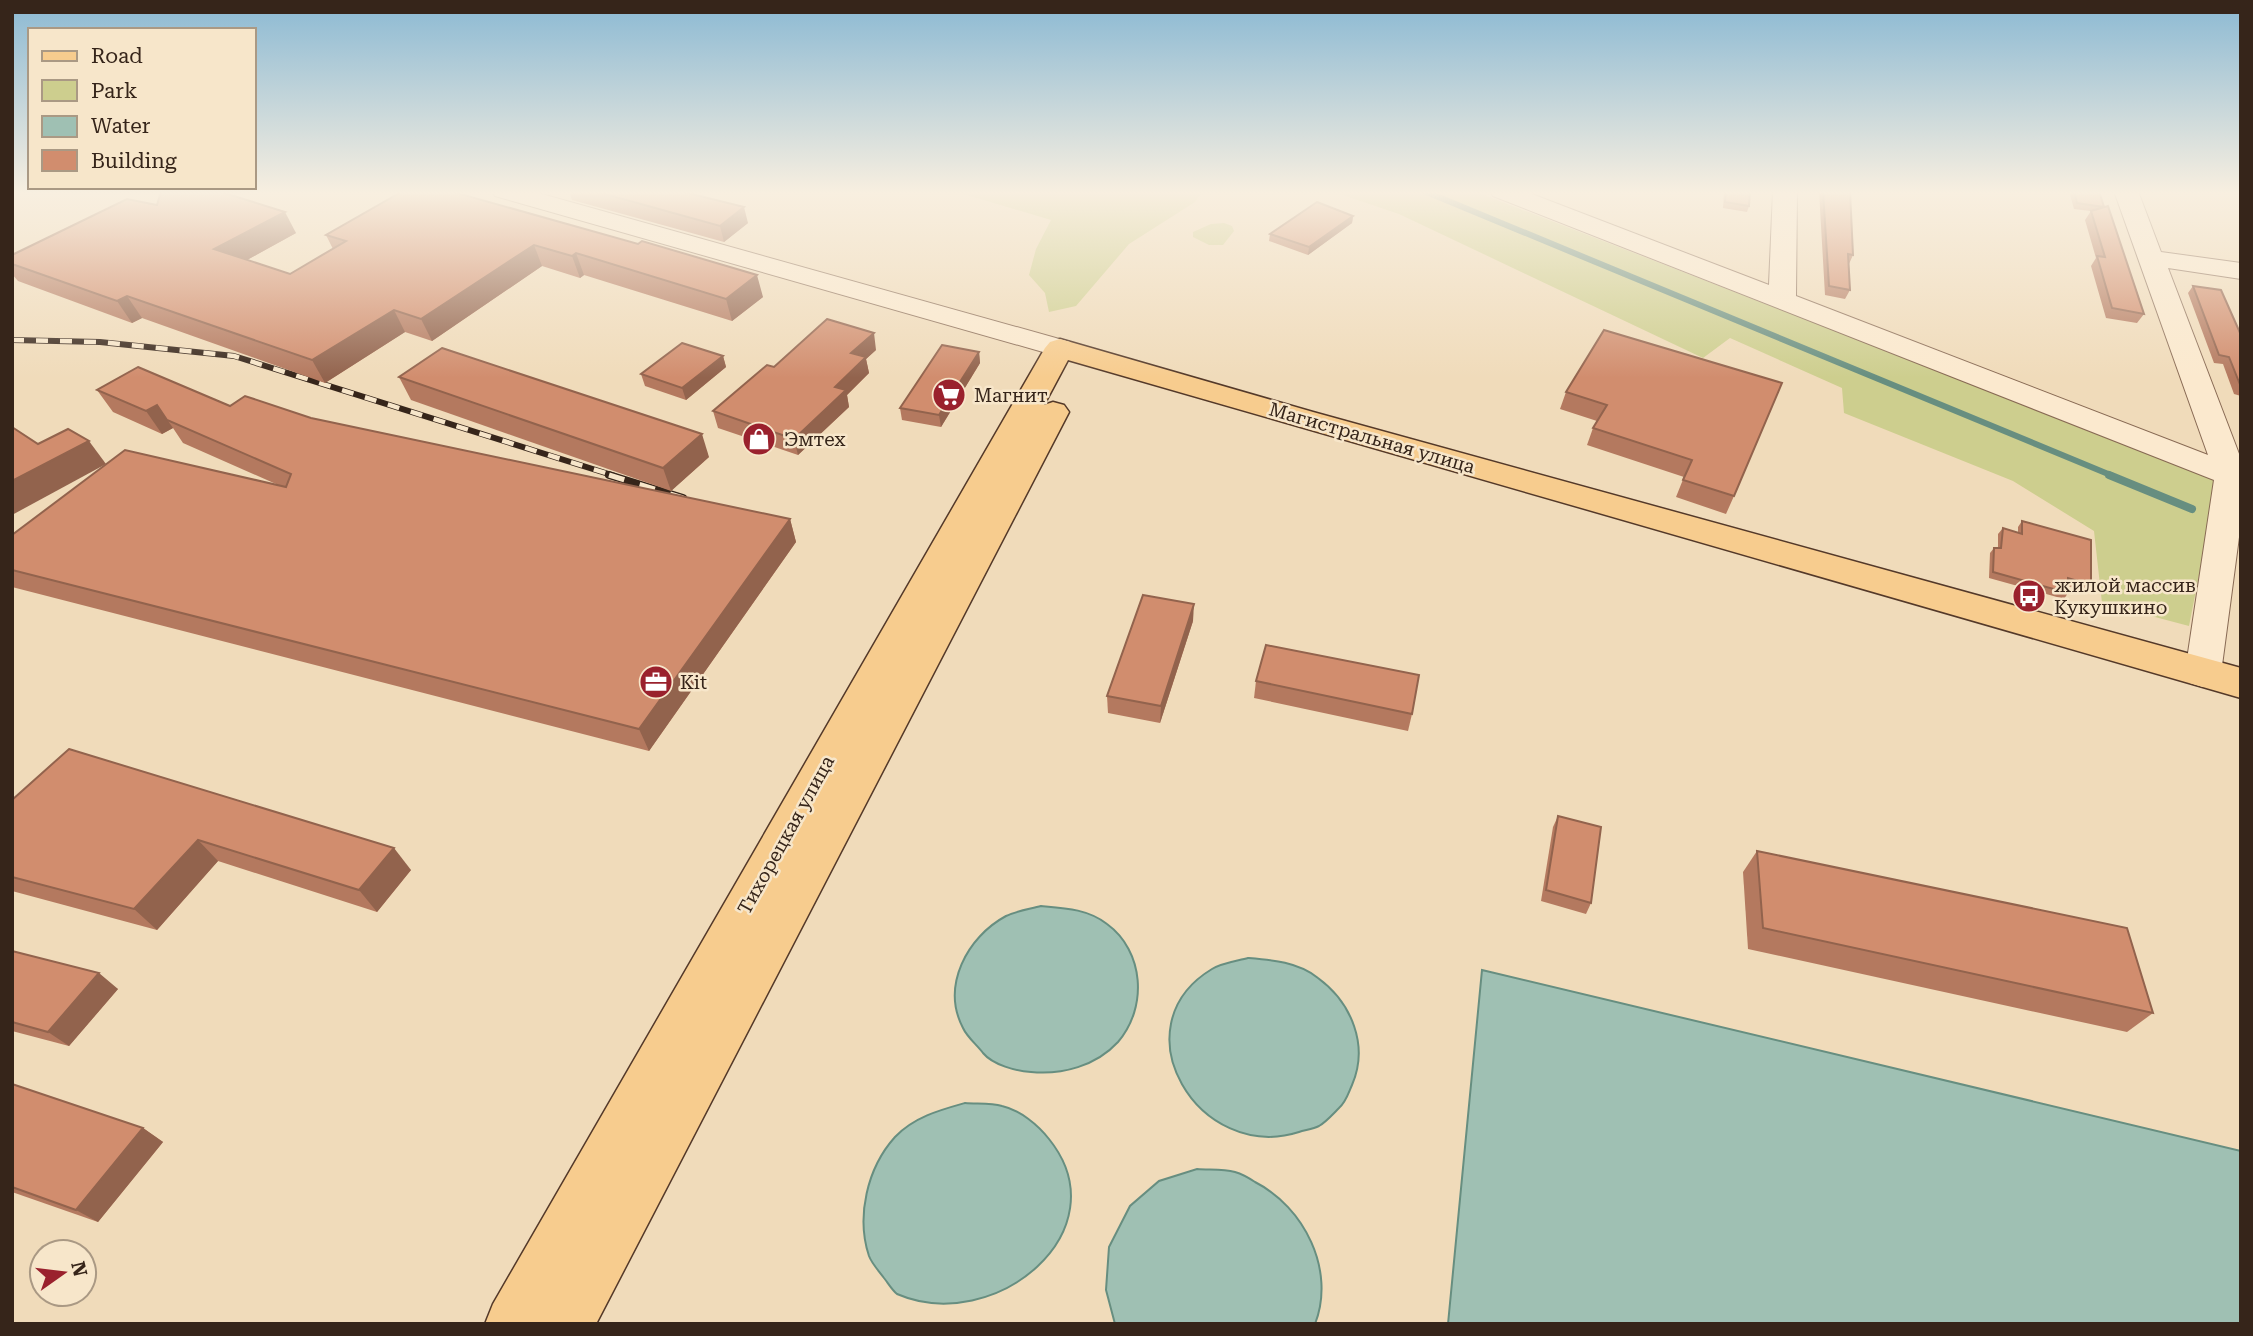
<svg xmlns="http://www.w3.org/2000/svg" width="2253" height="1336" font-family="'Roboto Serif',serif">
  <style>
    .green { fill: #cdce8e }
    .water { fill: #9fc0b3; stroke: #678e80; stroke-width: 2 }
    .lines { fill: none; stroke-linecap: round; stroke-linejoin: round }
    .stream-far1 { stroke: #678e80; stroke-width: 6 }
    .stream { stroke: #678e80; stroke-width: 8 }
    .minor-casing { stroke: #886a54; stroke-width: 2 }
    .major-casing { stroke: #543929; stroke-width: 3 }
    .minor { fill: #fbe9ce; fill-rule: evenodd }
    .major { fill: #f7cc8e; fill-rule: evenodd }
    .rail-far1-casing { stroke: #36251a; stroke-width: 6 }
    .rail-casing { stroke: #36251a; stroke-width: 8 }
    .rail-far1 { stroke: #f7e6ca; stroke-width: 4.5; stroke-dasharray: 12; stroke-linecap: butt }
    .rail { stroke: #f7e6ca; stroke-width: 5; stroke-dasharray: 16; stroke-linecap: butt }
    .wall { fill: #b4795f }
    .shaded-wall { fill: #92634d }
    .building { fill: #d18d6e; stroke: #92634d; stroke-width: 2 }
    .labels { text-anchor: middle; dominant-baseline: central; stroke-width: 5; stroke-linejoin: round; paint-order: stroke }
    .poi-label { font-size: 19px; fill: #36251a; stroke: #f7e6ca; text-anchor: start }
    .street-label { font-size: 19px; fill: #36251a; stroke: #f7e6ca }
  </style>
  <rect width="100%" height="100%" fill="#f0dbba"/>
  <g class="green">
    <path d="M954,191H1203L1195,202L1129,244L1076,306L1049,312L1045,293L1029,275L1036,249L1051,220Z"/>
    <path d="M1331,191H1474L2218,479L2189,626L2102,603L2094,531L2013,481L1844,413L1842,388L1730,338L1703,358L1399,214Z"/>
    <path d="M1224,223L1232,226L1234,231L1223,245H1209L1193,237V232L1211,224Z"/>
  </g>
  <g class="water">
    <path d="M1041,906C1064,908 1088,909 1107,924C1144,951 1148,1007 1118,1042C1096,1066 1062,1075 1031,1072C1016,1071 993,1065 983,1053C977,1045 967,1037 963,1028C941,986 967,937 1006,916C1016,911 1030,909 1041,906Z"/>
    <path d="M1248,958C1272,960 1298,962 1318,978C1352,1003 1369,1046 1352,1085C1348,1094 1346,1102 1339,1108C1333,1114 1326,1122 1319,1126C1313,1129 1305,1130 1299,1132C1199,1164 1116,1027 1212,969C1222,963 1237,961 1248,958Z"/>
    <path d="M1482,970L2241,1151V1324H1448Z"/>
    <path d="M965,1103C977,1104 991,1103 1002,1106C1020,1110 1038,1125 1049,1139C1123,1231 994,1336 897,1294C892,1290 888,1283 884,1278C879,1271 872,1264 869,1256C856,1217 867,1168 895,1137C914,1117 940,1110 965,1103Z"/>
    <path d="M1197,1169C1210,1170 1223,1169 1235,1172C1242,1174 1249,1178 1255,1182C1304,1207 1336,1270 1315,1324H1115L1106,1290L1109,1247L1130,1206L1159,1181Z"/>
  </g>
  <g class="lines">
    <path class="stream-far1" d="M1424,191L2113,476"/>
    <path class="stream" d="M2109,475L2192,509"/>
    <defs>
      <g id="minor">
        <path d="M492,191H531L1070,342L1074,348L1070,354L1060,356L1050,354L495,196Z"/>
        <path d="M1490,191H1524L1769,285L1773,191H1797L1796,296L2208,455L2114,191H2138L2161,252L2241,263V279L2168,268L2241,459V522L2221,673L2216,683L2203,687L2190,683L2185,673L2214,480L1493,196Z"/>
      </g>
      <path id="major" d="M1060,339L1313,412L2241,668V698L1068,360L1044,405L1053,402L1064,405L1069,412L596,1324H485L493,1304L1045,348L1050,342Z"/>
    </defs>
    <use href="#minor" class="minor-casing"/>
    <use href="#major" class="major-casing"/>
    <use href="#minor" class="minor"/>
    <use href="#major" class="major"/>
    <defs>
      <path id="rail-far1" d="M12,340L100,342L234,356L615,476"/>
      <path id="rail" d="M609,475L683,498"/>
    </defs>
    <use href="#rail-far1" class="rail-far1-casing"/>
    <use href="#rail" class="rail-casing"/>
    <use href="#rail-far1" class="rail-far1"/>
    <use href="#rail" class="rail"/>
  </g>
  <g class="wall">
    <path d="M403,191L763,297L732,321L584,275L580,278L542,266L432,341L405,332L325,383L142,318L132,323L18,281L12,274V255L157,205L296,233L247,260L290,274L333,249L326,235Z"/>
    <path d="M569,191H680L748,223L724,242L572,200Z"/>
    <path d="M1724,191H1750L1749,206L1747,212L1723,208Z"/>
    <path d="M1819,191H1850L1853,255L1849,264L1850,290L1845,299L1825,295Z"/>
    <path d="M2069,191H2099L2144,314L2137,323L2106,318L2091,266L2096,258L2085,220L2091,211L2074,209Z"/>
    <path d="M1353,216L1352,223L1308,255L1269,241L1270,234Z"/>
    <path d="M2193,286L2241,335V396L2234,394L2223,364L2214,363L2188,293Z"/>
    <path d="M1604,330L1734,496L1726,514L1676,497L1684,477L1587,445L1593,428L1597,421L1560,409L1566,392Z"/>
    <path d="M876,350L866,359L869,373L847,395L849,407L798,455L718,428L713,411L774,367Z"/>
    <path d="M979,352L980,363L941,427L902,420L900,408Z"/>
    <path d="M723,356L726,367L686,400L645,386L641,374Z"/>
    <path d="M399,377L709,457L671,491L411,400Z"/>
    <path d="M97,390L230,406L311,418L790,519L796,542L649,751L12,587V535L276,484L183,443L173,428L162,434L113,412Z"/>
    <path d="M2022,521L2091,585L2086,591L2068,586V593L2064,599L1989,578L1990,553L1994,548H1998V534L2003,528L2018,533V527Z"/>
    <path d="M1193,621L1160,723L1108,713L1107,696Z"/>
    <path d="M1256,681L1412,714L1408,731L1254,698Z"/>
    <path d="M12,800L411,870L377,912L218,861L157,930L12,891Z"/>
    <path d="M1558,816L1591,903L1586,914L1541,901L1553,827Z"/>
    <path d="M1757,851L2153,1013L2127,1032L1748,949L1743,872Z"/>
    <path d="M12,951L118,989L69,1046L12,1031Z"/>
    <path d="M12,1084L143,1128L163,1142L98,1222L12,1192Z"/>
  </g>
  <g class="shaded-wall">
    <path d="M744,207L748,223L724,242L720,226Z"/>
    <path d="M285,212L296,233L227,271L214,249Z"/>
    <path d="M1353,216L1352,223L1308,255L1309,247Z"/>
    <path d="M534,245L542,266L432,341L421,319Z"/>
    <path d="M576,253L584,275L580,278L572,256Z"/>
    <path d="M757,275L763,297L732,321L726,299Z"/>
    <path d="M127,296L142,318L132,323L117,301Z"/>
    <path d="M394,310L405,332L325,383L312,360Z"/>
    <path d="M874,333L876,350L866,359L869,373L847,395L849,407L798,455L794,439L835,387L851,353Z"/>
    <path d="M979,352L980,363L941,427L939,415Z"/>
    <path d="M723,356L726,367L686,400L682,388Z"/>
    <path d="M157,405L173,428L162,434L146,411Z"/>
    <path d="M702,434L709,457L671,491L663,468Z"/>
    <path d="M89,441L106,464L12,515V481Z"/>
    <path d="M790,519L796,542L649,751L639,729Z"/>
    <path d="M1194,604L1193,621L1160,723L1161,706Z"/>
    <path d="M198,840L218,861L157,930L134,909Z"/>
    <path d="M394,848L411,870L377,912L359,890Z"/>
    <path d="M99,973L118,989L69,1046L48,1032Z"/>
    <path d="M143,1128L163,1142L98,1222L76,1210Z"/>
  </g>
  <g class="building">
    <path d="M161,191H218L285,212L214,249L290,274L346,241L326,235L403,191H450L638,244L642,241L757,275L726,299L576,253L572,256L534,245L421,319L394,310L312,360L127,296L117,301L12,264V255L127,199L157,205Z"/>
    <path d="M594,191H680L744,207L720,226Z"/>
    <path d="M1726,191H1750L1749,206L1725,202Z"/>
    <path d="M1823,191H1850L1853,255L1848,254L1850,290L1829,286Z"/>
    <path d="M2074,191H2099L2104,207L2077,203Z"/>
    <path d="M1317,202L1353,216L1309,247L1270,234Z"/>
    <path d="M2108,206L2144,314L2112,308L2097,256L2105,257L2091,211Z"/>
    <path d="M2193,286L2221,290L2241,335V387L2229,357L2219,355Z"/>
    <path d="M827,319L874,333L851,353L866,357L835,387L846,390L794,439L713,411L767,365L774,367Z"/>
    <path d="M1604,330L1782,383L1734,496L1683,480L1692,460L1593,428L1607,405L1566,392Z"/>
    <path d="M682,343L723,356L682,388L641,374Z"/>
    <path d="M942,345L979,352L939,415L900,408Z"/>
    <path d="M442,348L702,434L663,468L399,377Z"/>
    <path d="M138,367L230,406L245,396L311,418L790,519L639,729L12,570V535L125,450L286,487L291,474L167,420L157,405L146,411L97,390Z"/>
    <path d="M12,427L38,444L68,429L89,441L12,481Z"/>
    <path d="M2022,521L2091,540V585L2068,578V593L1993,572L1994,548H2001L2003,528L2022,534Z"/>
    <path d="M1143,595L1194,604L1161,706L1107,696Z"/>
    <path d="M1266,645L1419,675L1412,714L1256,681Z"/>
    <path d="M69,749L394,848L359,890L198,840L134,909L12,877V800Z"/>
    <path d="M1558,816L1601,827L1591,903L1546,890Z"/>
    <path d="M1757,851L2127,928L2153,1013L1763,928Z"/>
    <path d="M12,951L99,973L48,1032L12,1022Z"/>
    <path d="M12,1084L143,1128L76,1210L12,1187Z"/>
  </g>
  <linearGradient id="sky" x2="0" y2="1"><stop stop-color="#8bb9d3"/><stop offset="0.51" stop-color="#f8efe0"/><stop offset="1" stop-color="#f8efe0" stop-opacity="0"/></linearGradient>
  <rect width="2253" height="378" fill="url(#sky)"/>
  <defs>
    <symbol id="supermarket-disc" viewBox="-11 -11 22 22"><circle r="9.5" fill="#9a212d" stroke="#f7e6ca"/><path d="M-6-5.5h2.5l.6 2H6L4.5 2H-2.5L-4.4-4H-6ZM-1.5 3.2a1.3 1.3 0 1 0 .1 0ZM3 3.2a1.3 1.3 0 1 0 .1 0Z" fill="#fff"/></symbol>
    <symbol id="shop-disc" viewBox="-11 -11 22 22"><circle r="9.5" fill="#9a212d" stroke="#f7e6ca"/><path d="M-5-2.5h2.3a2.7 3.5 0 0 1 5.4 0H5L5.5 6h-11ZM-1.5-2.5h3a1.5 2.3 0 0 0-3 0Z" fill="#fff"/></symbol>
    <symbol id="bus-disc" viewBox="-11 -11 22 22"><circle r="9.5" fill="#9a212d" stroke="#f7e6ca"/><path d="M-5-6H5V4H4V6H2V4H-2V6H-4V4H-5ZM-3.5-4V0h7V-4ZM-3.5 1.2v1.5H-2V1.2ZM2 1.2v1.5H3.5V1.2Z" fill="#fff"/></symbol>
    <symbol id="office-disc" viewBox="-11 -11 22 22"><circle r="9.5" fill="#9a212d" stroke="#f7e6ca"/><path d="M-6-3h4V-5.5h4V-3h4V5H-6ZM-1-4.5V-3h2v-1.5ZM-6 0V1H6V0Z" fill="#fff"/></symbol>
  </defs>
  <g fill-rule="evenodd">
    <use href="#supermarket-disc" x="930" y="376" width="38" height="38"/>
    <use href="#shop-disc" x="740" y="420" width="38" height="38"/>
    <use href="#bus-disc" x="2010" y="577" width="38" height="38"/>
    <use href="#office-disc" x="637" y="663" width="38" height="38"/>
  </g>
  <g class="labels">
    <g class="poi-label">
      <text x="974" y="395">Магнит</text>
      <text x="784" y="439">Эмтех</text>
      <text x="2054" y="585">жилой массив<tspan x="2054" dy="22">Кукушкино</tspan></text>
      <text x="680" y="682">Kit</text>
    </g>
    <g class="street-label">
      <text transform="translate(1372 438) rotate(16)">Магистральная улица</text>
      <text transform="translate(786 835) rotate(-61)">Тихорецкая улица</text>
    </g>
  </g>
  <rect width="2253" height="1336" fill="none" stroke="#36251a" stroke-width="28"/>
  <rect x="28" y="28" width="228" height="161" fill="#f7e6ca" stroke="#aa9984" stroke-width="2"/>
  <rect x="42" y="51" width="35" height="10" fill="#f7cc8e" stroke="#aa9984" stroke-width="2"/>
  <text x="91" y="63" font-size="21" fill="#36251a">Road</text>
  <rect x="42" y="80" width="35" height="21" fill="#cdce8e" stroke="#aa9984" stroke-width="2"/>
  <text x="91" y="98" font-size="21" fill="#36251a">Park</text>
  <rect x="42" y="116" width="35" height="21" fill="#9fc0b3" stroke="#aa9984" stroke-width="2"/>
  <text x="91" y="133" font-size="21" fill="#36251a">Water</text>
  <rect x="42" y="150" width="35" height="21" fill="#d18d6e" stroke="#aa9984" stroke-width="2"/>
  <text x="91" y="168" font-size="21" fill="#36251a">Building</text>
  <g transform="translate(63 1273) rotate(76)"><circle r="33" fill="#f7e6ca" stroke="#aa9984" stroke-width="2"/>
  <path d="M0-5L12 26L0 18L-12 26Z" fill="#9a212d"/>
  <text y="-10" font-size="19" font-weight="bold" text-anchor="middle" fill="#36251a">N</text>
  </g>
</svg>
